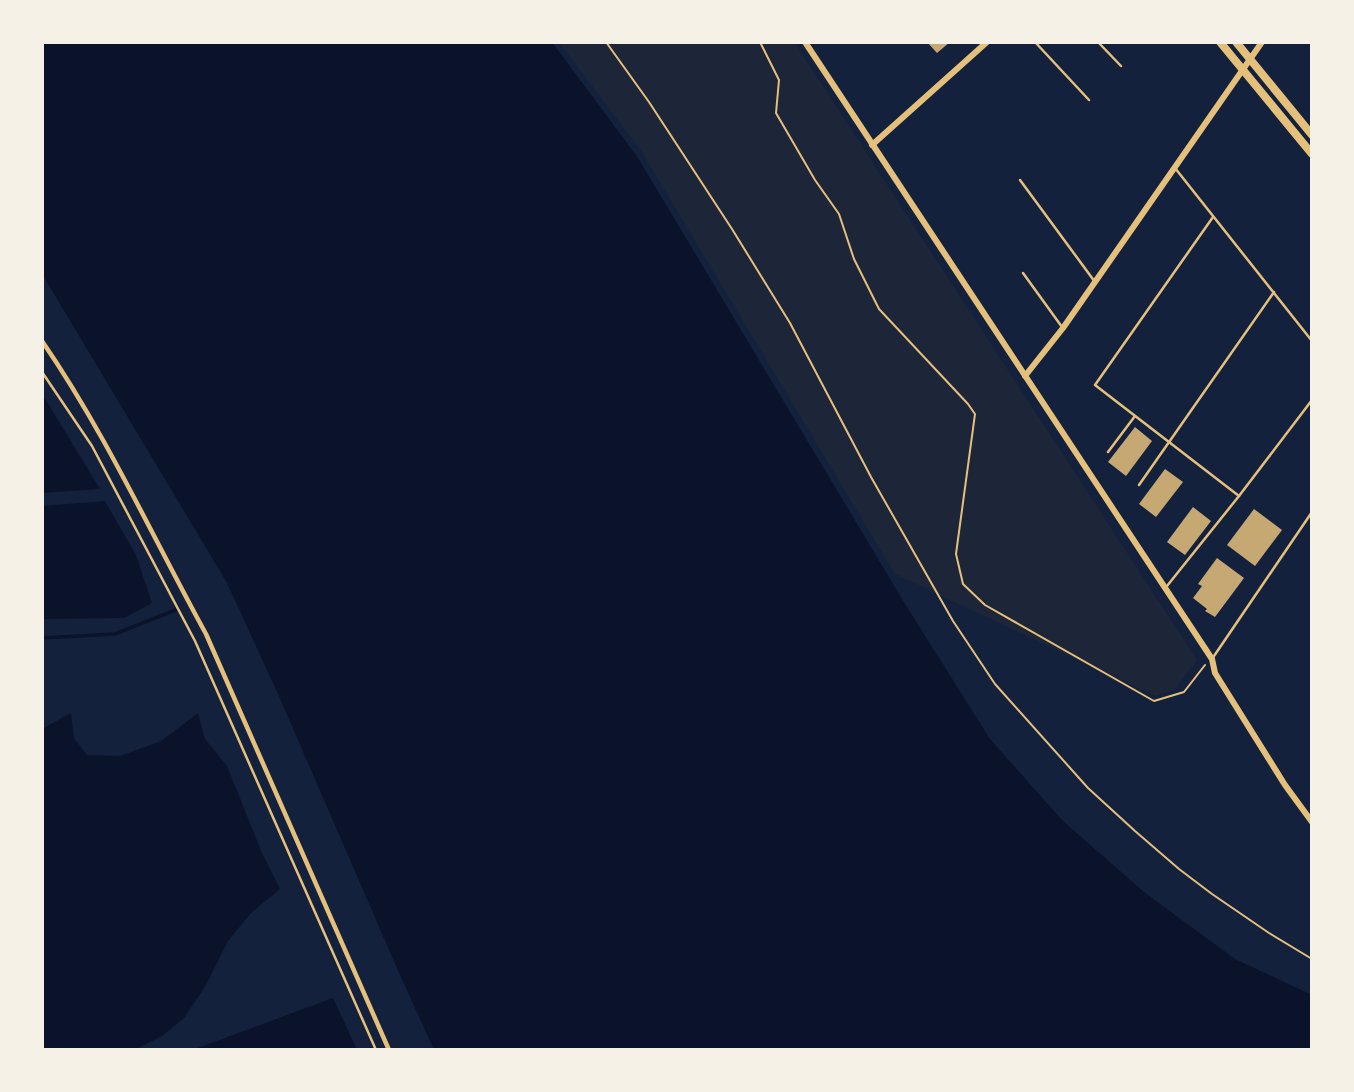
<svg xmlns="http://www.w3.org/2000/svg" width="1354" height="1092" font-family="'Archivo Narrow',sans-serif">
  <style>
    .green { fill: #1d2539 }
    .water { fill: #0b132b }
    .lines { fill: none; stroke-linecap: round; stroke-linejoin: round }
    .stream { stroke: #0b132b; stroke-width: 3.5 }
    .building { fill: #c6a872 }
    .path { stroke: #e5c07b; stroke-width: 2 }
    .service { stroke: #e5c07b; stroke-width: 2.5 }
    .pedestrian { stroke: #e5c07b; stroke-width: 4.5 }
    .minor { stroke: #e5c07b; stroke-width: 6 }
    .tertiary { stroke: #e5c07b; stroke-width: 8 }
  </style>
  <rect width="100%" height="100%" fill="#14213d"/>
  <path class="green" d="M559,42H794L1197,660L1175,689L1155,696L895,574L642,152Z"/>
  <g class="water">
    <path d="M42,42H552L638,158L902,599L990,739L1062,820L1144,892L1235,959L1312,995V1050H434L396,966L278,694L227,583L42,274Z"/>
    <path d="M42,398L46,400L100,489L42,493Z"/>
    <path d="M105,501L136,555L152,603L124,618L42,619V506Z"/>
    <path d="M71,713L74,738L87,755L120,756L161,741L198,713L205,739L227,766L262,853L280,889L251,913L228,941L206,985L184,1018L162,1036L134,1050H42V729Z"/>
    <path d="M333,998L357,1050H192Z"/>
  </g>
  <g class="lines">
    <path class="stream" d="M42,638L115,634L178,609"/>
  </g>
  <g class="building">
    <path d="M927,42H950L937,53Z"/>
    <path d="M1135,427L1152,441L1126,476L1108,462Z"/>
    <path d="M1165,469L1183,482L1156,517L1139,504Z"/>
    <path d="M1193,507L1211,521L1185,555L1167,542Z"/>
    <path d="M1254,509L1282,530L1255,566L1227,545Z"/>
    <path d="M1217,558L1244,578L1215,617L1205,611L1207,609L1193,598L1202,586L1198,584Z"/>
  </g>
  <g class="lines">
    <g class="path">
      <path d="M606,42L649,102L732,229L790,323L871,477L953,621L995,684L1088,788L1135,831L1179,869L1212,894L1269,933L1312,959"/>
      <path d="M760,42L779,80L776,113L815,180L839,214L854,259L879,309L968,404L975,414L956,554L963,584L985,605L1154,701L1184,692L1205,665"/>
    </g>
    <g class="service">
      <path d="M1035,42L1089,100"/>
      <path d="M1098,42L1121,66"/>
      <path d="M1175,168L1312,341"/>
      <path d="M1020,180L1095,282"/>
      <path d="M1213,217L1095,385L1239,496"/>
      <path d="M1023,273L1062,327"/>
      <path d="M42,372L92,446L195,641L376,1050"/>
      <path d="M1108,452L1135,416"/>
      <path d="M1139,485L1274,292"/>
      <path d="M1167,586L1239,496L1312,400"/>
      <path d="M1212,659L1312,512"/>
    </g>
    <path class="pedestrian" d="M42,341C106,434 152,536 206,634L389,1050"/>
    <g class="minor">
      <path d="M805,42L1212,659L1215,673L1285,785L1312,822"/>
      <path d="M872,145L987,42"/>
      <path d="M1025,376L1063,328L1262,42"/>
    </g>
    <g class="tertiary">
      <path d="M1220,42L1312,154"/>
      <path d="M1236,42L1312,135"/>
    </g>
  </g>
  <rect width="1354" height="1092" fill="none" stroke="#f6f1e7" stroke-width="88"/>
</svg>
